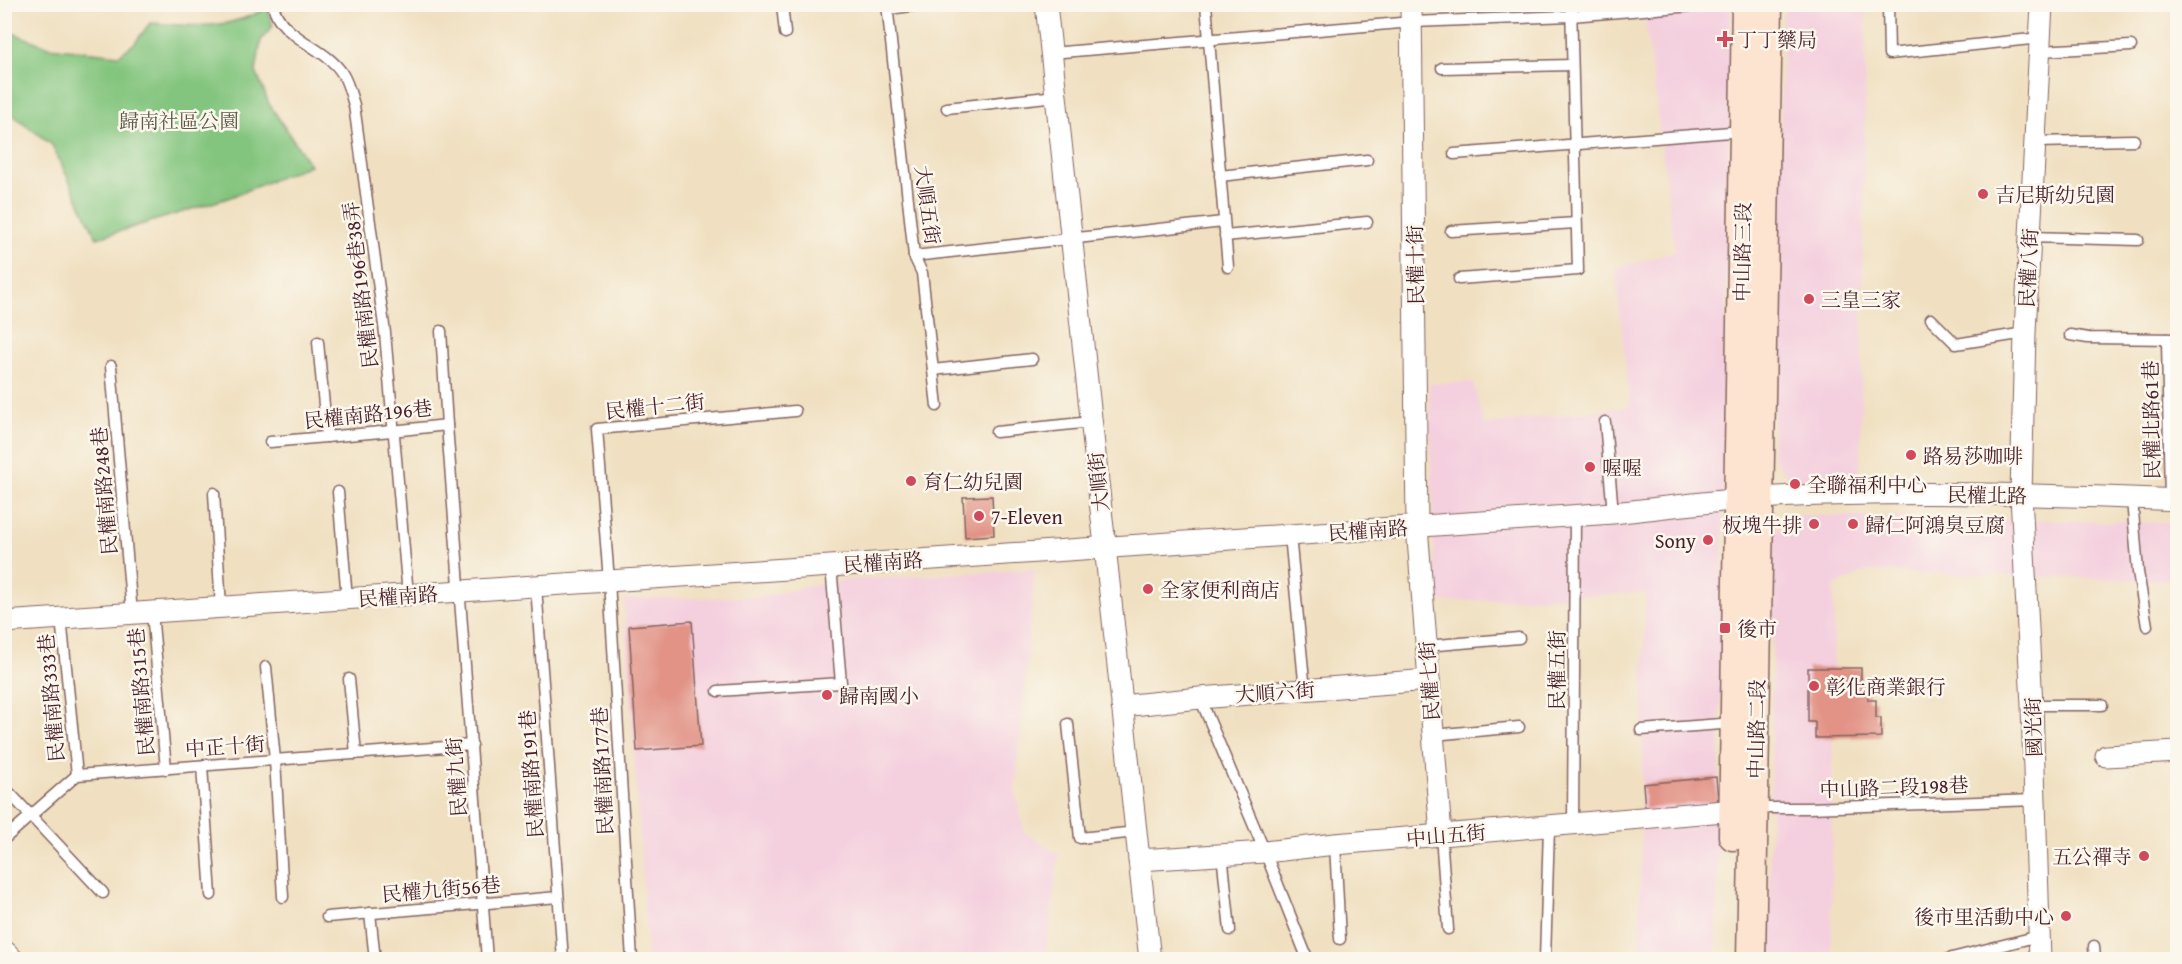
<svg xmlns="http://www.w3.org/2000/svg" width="2182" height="964" font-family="'Gentium Book Plus','Noto Serif TC',serif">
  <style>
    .built { fill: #f4cfde }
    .green { fill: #83c57e; stroke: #667254; stroke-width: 1.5 }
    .building { fill: #e29386 }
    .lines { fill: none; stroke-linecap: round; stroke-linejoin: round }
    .service-casing { stroke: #846360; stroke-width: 13 }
    .minor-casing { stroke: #846360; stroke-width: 23 }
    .tertiary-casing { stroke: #846360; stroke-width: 28 }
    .secondary-casing { stroke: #846360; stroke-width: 31 }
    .service { stroke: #fff; stroke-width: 10 }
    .minor { stroke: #fff; stroke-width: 21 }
    .tertiary { stroke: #fff; stroke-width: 26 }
    .secondary { stroke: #fde4d1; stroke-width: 28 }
    .poi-dot { fill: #d1495b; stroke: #fbf7ec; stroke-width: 2 }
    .labels { text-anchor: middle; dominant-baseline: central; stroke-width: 5; stroke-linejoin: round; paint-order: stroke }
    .poi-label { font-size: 20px; fill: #4a1f2b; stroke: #fbf7ec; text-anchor: start }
    .park-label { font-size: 20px; fill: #5e5948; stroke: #fbf7ec }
    .street-label { font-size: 20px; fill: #4a1f2b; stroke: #fbf7ec }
  </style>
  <rect width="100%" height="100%" fill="#fbf7ec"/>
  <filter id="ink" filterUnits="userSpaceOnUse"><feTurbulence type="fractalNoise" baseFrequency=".0167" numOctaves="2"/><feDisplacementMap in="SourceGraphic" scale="12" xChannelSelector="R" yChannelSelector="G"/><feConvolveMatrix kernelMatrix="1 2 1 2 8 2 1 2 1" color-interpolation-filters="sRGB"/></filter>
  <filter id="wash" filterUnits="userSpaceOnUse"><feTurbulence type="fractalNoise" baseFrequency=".008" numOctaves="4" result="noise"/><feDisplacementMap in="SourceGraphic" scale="24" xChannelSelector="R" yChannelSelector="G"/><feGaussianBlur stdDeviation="1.35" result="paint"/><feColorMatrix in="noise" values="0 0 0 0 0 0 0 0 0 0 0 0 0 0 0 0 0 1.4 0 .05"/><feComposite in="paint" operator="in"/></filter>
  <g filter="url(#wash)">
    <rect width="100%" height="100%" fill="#f0e0c1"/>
    <g class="built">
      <path d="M1687,5H1731L1716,959H1639L1645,593L1436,602L1429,384L1473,382L1484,425L1630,406L1615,268L1675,252L1644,10Z"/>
      <path d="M1783,5H1866L1860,486H1792L1773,455Z"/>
      <path d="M1797,515L2177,523V581L1866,571L1834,587L1831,959L1769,960L1774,532Z"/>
      <path d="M1035,569L1015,791L1025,833L1059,854L1045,959H648L624,599L760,597L833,581Z"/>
    </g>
    <path class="green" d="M267,8L273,26L261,40L256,72L269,104L310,165L228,198L97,238L52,145L5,109V39L13,33L49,47L119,55L135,43L150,23C195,26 226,31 267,8Z"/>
    <g id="blocks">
      <g class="building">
        <path d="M992,496L994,535L965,537L963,497Z"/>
        <path d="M692,621L701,746L637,751L629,626Z"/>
        <path d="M1808,668H1861V684H1868V700H1876V718H1881V737L1815,738V722H1808Z"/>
        <path d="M1716,777L1718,801L1645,809L1643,784Z"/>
      </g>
    </g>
  </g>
  <g filter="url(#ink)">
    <use href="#blocks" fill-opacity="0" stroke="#846360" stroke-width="1.5"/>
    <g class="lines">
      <defs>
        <g id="service">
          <path d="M273,4C279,38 325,46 342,73C348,82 351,95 354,105L385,333L408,595"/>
          <path d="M782,4L785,33"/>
          <path d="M887,4L914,256L1223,222"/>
          <path d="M1206,4L1228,267"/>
          <path d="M1888,4L1889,54L2041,38"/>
          <path d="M888,9L927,4"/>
          <path d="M2040,51L2131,46"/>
          <path d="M1051,53L1412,22L1571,16L1716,4"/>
          <path d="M1442,68L1572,65"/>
          <path d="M947,108L1056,96"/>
          <path d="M2035,142L2134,140"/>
          <path d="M1454,154L1743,131"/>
          <path d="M1220,176L1367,160"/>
          <path d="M1451,231L1576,223"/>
          <path d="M1225,236L1367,222"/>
          <path d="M2030,237L2138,240"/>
          <path d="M914,256L922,273L937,406"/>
          <path d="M1459,279L1578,270L1571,4"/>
          <path d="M1931,319L1956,344L2025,333"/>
          <path d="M441,331L447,425"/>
          <path d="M2070,335L2088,338L2178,339"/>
          <path d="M2167,339L2170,500"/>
          <path d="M318,342L327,437"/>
          <path d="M111,366L132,614"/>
          <path d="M933,370L1032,359"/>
          <path d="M1605,422L1613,513"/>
          <path d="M996,432L1091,422"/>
          <path d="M270,442L392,431L447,425L487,960"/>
          <path d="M338,492L347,599"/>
          <path d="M214,493L221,607"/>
          <path d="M2132,499L2138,572L2147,626"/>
          <path d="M1290,535L1305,691"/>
          <path d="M536,586L563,960"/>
          <path d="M152,612L166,769"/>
          <path d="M61,618L77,775"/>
          <path d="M1426,646L1519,638"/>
          <path d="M266,667L275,760L283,897"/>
          <path d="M349,679L356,754"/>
          <path d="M718,691L841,683L831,566"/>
          <path d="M1200,698L1265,852L1308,960"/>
          <path d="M2032,705H2102"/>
          <path d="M1068,724L1080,838L1136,832"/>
          <path d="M1641,730L1735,723"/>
          <path d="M1433,735L1519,727"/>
          <path d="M202,766L211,895"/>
          <path d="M4,787L103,893"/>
          <path d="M1754,808H1809L2035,800"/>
          <path d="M1573,825L1575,515"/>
          <path d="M1441,835L1448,929"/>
          <path d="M4,839L77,775L472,745"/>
          <path d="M1335,844L1340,939"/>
          <path d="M1222,853L1230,930"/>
          <path d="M370,913L375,960"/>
          <path d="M327,917L558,897"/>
          <path d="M2094,946L2095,960"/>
          <path d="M1948,959L2039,936"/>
          <path d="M632,960L609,581L597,429L795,411"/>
          <path d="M1545,960L1549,827"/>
        </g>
        <g id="minor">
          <path d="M1046,4L1150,960"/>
          <path d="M1411,4L1417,526L1441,835"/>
          <path d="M4,622L1613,513C1661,508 1710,501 1758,498C1897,490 2038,494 2178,500"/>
          <path d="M1122,706L1200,698L1429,680"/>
          <path d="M2106,756L2178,752"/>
          <path d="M1139,860L1265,852L1335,844L1748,809"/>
          <path d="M2040,960L2032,705L2021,495L2025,333L2042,4"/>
        </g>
        <path id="tertiary" d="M4,954L10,960"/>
        <g id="secondary">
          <path d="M1733,836L1746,4"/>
          <path d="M1751,960L1768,4"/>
        </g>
      </defs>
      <use href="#service" class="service-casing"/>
      <use href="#minor" class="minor-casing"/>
      <use href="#tertiary" class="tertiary-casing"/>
      <use href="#secondary" class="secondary-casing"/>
      <use href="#service" class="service"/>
      <use href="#minor" class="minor"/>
      <use href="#tertiary" class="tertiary"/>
      <use href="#secondary" class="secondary"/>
    </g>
  </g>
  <g class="poi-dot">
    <path d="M1722 30h6v6h6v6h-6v6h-6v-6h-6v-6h6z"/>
    <circle cx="1983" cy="194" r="6"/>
    <circle cx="1809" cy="299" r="6"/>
    <circle cx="1911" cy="455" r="6"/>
    <circle cx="1590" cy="467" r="6"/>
    <circle cx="911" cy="481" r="6"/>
    <circle cx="1795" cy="484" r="6"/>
    <circle cx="979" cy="516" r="6"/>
    <circle cx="1814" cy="524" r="6"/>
    <circle cx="1853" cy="524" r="6"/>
    <circle cx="1708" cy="540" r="6"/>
    <circle cx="1148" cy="589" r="6"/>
    <rect x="1719" y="622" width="12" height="12" rx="3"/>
    <circle cx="1814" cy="686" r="6"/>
    <circle cx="827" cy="695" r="6"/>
    <circle cx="2144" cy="856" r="6"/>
    <circle cx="2066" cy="916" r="6"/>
  </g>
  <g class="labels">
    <g class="poi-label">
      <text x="1737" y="39">丁丁藥局</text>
      <text x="1995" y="194">吉尼斯幼兒園</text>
      <text x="1821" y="299">三皇三家</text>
      <text x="1923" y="455">路易莎咖啡</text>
      <text x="1602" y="467">喔喔</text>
      <text x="923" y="481">育仁幼兒園</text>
      <text x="1807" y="484">全聯福利中心</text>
      <text x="991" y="516">7-Eleven</text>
      <text x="1802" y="524" text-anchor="end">板塊牛排</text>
      <text x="1865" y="524">歸仁阿鴻臭豆腐</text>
      <text x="1696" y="540" text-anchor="end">Sony</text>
      <text x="1160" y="589">全家便利商店</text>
      <text x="1737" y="628">後市</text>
      <text x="1826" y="686">彰化商業銀行</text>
      <text x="839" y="695">歸南國小</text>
      <text x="2132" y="856" text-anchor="end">五公禪寺</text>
      <text x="2054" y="916" text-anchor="end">後市里活動中心</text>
    </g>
    <g class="park-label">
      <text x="179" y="120">歸南社區公園</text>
    </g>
    <g class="street-label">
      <text transform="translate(928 205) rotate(82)">大順五街</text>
      <text transform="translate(1742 252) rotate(-89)">中山路三段</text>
      <text transform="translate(1415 265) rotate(-91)">民權十街</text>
      <text transform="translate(2028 268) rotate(-87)">民權八街</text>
      <text transform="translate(360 285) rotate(-97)">民權南路196巷38弄</text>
      <text transform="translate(655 406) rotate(-6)">民權十二街</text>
      <text transform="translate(368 414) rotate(-6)">民權南路196巷</text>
      <text transform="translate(2151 420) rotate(-91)">民權北路61巷</text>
      <text transform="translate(1098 482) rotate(-96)">大順街</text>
      <text transform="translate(104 491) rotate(-95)">民權南路248巷</text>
      <text transform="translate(1987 495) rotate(1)">民權北路</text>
      <text transform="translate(1368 530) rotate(-4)">民權南路</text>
      <text transform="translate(883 562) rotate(-4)">民權南路</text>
      <text transform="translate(398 596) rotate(-4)">民權南路</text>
      <text transform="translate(1556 670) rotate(-90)">民權五街</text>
      <text transform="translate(1429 681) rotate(-94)">民權七街</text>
      <text transform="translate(141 692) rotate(-95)">民權南路315巷</text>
      <text transform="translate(1275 692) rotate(-4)">大順六街</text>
      <text transform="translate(51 698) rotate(-95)">民權南路333巷</text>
      <text transform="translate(2033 727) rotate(-92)">國光街</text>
      <text transform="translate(1756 729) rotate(-89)">中山路二段</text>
      <text transform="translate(225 746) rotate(-4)">中正十街</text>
      <text transform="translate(602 771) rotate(-93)">民權南路177巷</text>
      <text transform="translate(531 774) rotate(-94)">民權南路191巷</text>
      <text transform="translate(456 777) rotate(-94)">民權九街</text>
      <text transform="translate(1894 787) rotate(-2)">中山路二段198巷</text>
      <text transform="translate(1446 835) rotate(-5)">中山五街</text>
      <text transform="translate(441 889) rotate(-5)">民權九街56巷</text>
    </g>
  </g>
  <rect width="2182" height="964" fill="none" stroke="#fbf7ec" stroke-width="24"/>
</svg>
